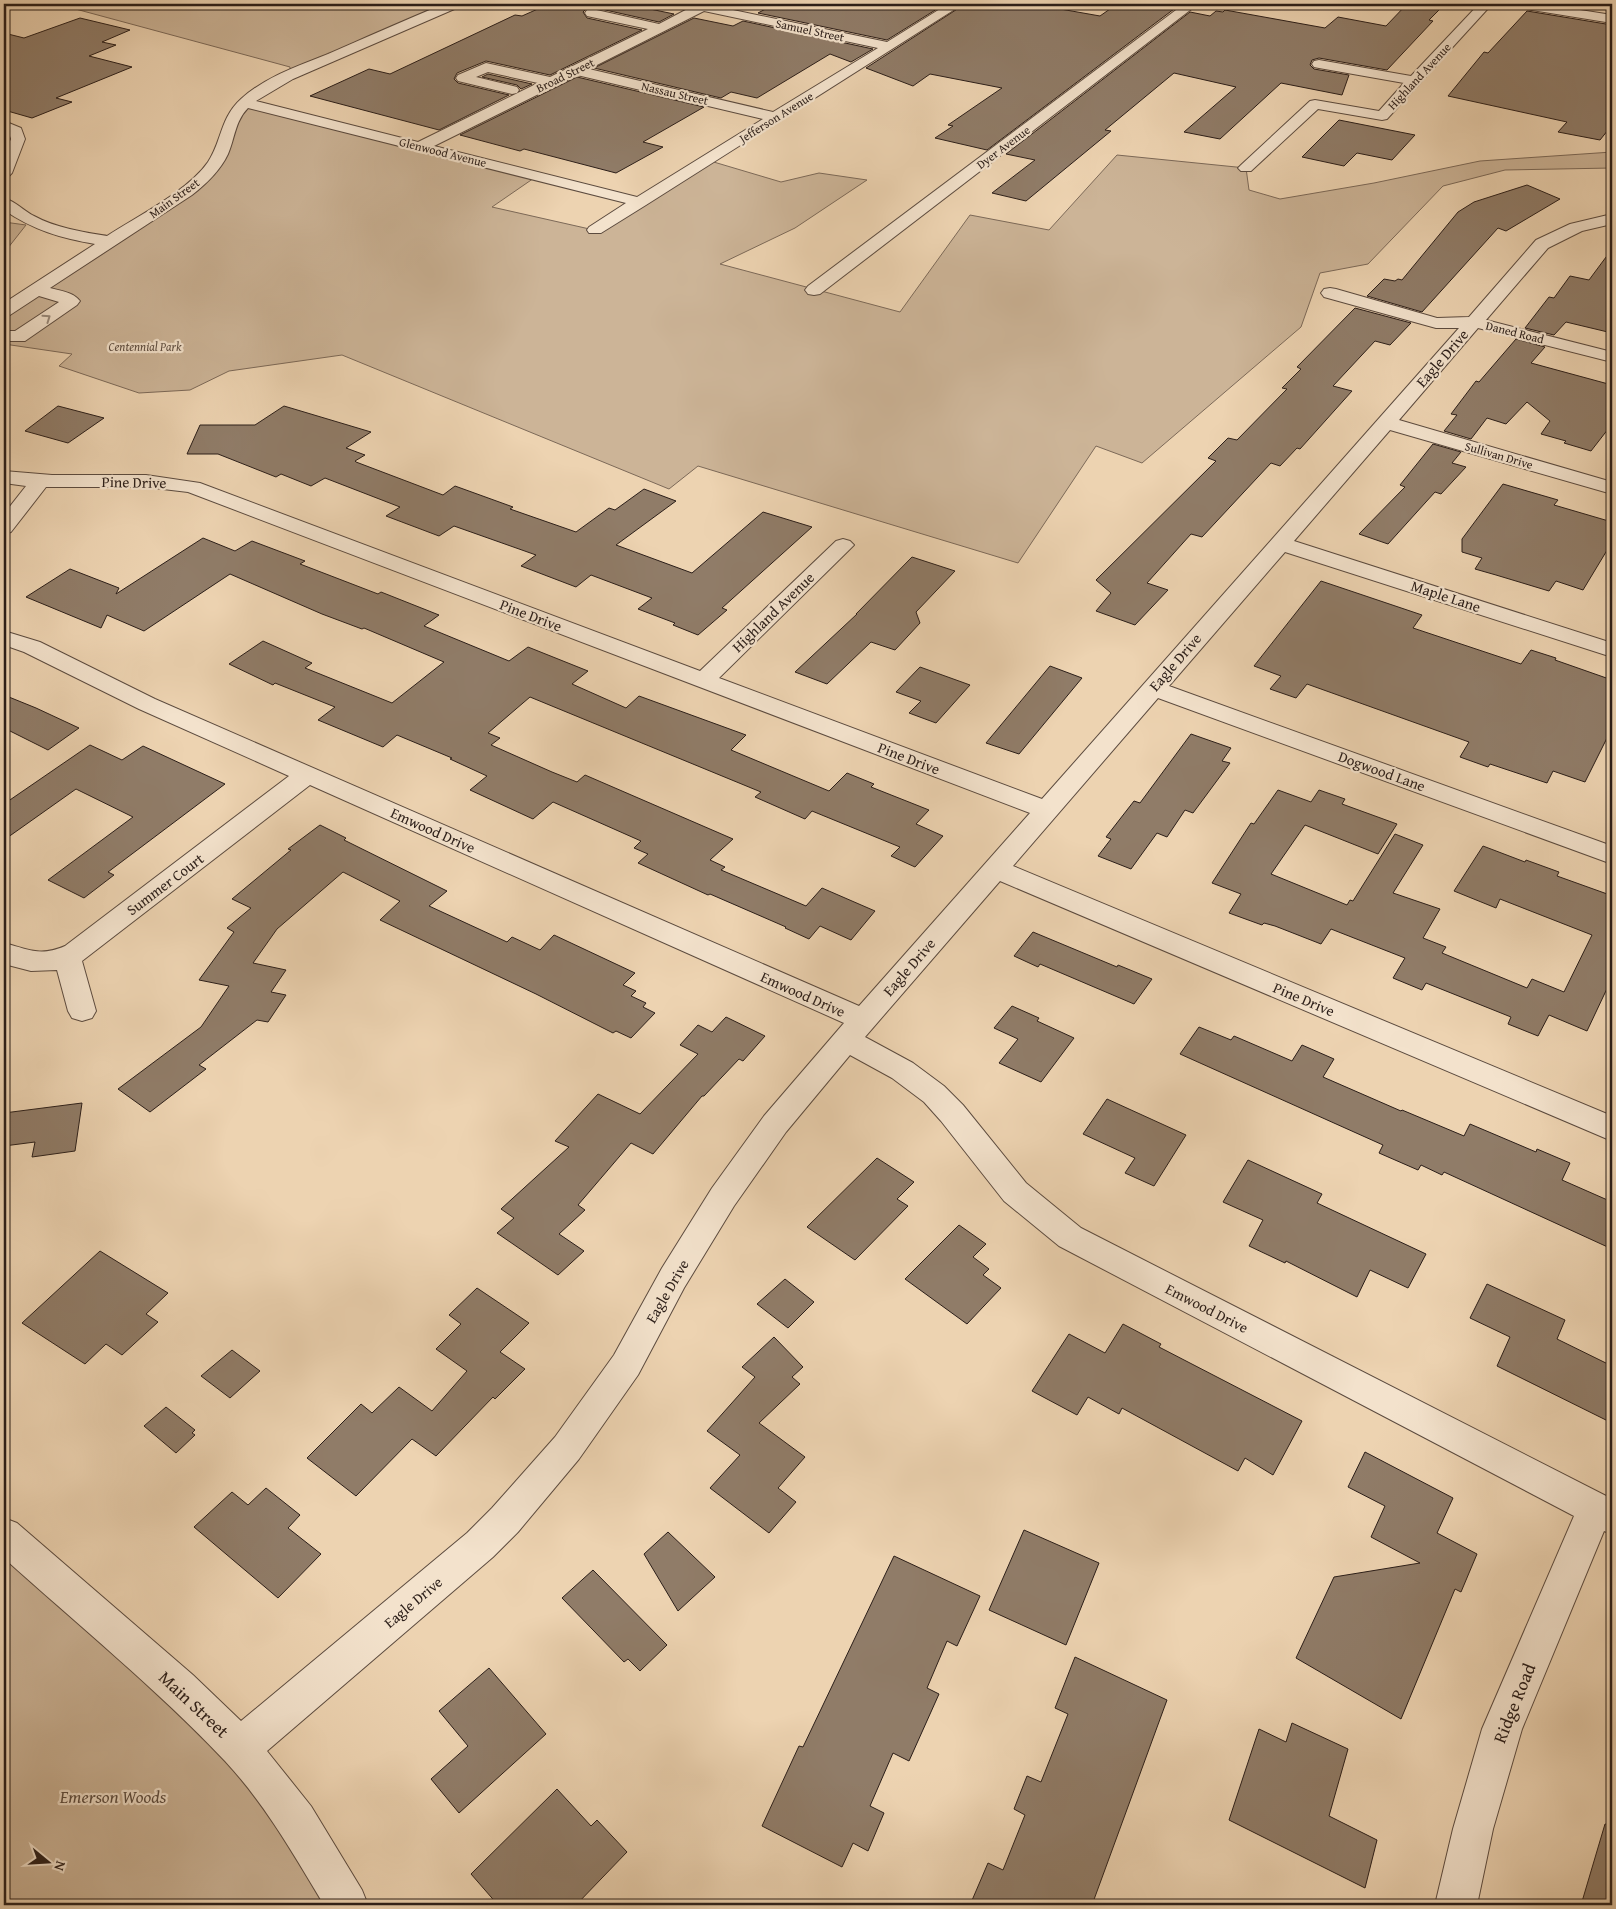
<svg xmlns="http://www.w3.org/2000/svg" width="1616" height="1909" font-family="'Gentium Book Plus',serif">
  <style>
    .green { fill: #ccb497; stroke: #7c6958 }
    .building { fill: #907c68; stroke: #2b1e19 }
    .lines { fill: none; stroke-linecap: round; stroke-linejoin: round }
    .minor-casing { stroke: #5c4b3f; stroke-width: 2 }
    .minor { fill: #f3e2cc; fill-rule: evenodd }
    .oneway { stroke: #998a7b }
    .labels { text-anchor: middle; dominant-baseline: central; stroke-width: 4.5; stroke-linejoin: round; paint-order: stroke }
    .far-street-label { font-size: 12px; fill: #2b1e19; stroke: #f3e2cc }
    .far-park-label { font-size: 12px; font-style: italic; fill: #5b4b3f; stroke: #f3e2cc }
    .street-label { font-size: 15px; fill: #2b1e19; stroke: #f3e2cc }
    .near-street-label { font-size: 18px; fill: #2b1e19; stroke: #f3e2cc }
    .near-park-label { font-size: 18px; font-style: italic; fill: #5b4b3f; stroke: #f3e2cc }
  </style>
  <rect width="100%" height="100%" fill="#edd3b1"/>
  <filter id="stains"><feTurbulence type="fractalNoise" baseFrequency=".004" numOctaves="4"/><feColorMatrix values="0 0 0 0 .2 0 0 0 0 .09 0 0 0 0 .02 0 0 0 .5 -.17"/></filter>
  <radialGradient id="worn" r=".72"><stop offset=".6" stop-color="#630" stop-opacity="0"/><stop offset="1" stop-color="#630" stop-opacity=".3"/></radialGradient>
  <g class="green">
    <path d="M57,4H454L290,75V67Z"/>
    <path d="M245,103L537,176L492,207L594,230L707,160L781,182L819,173L867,180L795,228L720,264L900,312L970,215L1049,230L1117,155L1246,168L1249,190L1280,199L1374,183L1480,161L1612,152V168L1505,170L1443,186L1368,264L1320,273L1301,327L1142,463L1096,446L1018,563L698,466L669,489L342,355L229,371L190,390L139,393L59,366L72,354L4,344V311L186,192L201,179Z"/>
    <path d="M4,222L26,225L4,253Z"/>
    <path d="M4,1544L297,1820L348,1905H4Z"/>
  </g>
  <g class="building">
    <path d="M549,4H626L674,14L659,22L592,7L587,8L583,12L587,18L642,30L550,75L486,61L457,73L454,79L458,83L509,95L439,130L310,96L369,69L390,74L515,15L522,16Z"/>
    <path d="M775,4H945L887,40L758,13Z"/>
    <path d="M965,4H1032L1100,16L1117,4H1144L1174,9L987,150L935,138L953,126L948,125L1002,88L930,74L913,86L866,68Z"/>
    <path d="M1407,4H1445L1429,20L1433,21L1387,70L1319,58L1312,60L1310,65L1314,69L1349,75L1342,95L1281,83L1220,139L1184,132L1236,87L1174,73L1105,130L1111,131L1026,201L992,193L1035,160L1006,154L1190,12L1210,16L1216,11L1223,12L1225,10L1325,28L1338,17L1386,26Z"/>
    <path d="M1527,11L1612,25V125L1600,140L1558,132L1567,122L1448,96L1484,52L1488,53Z"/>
    <path d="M80,18L130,30L102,42L116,45L89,56L132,67L56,98L72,102L32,118L4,110V33L24,38Z"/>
    <path d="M694,18L733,26L743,21L873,49L851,62L830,54L757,98L731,92L721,98L594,68Z"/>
    <path d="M488,74L532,84L521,89L517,85L482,77Z"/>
    <path d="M577,77L704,107L643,142L663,147L616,173L524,149L520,151L460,135Z"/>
    <path d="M1339,120L1415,135L1392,160L1357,153L1344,166L1302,157Z"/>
    <path d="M1527,185L1560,199L1506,231L1498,228L1422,312L1367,296L1384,279L1395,281L1398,279L1402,280L1458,212L1474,202Z"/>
    <path d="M1612,249V333L1566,322L1554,335L1525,328L1549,297L1554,298L1570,276L1589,280Z"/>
    <path d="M1355,308L1411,323L1390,345L1375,341L1333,386L1352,391L1300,449L1297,448L1280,466L1271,463L1202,537L1191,534L1147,583L1168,590L1135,625L1096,611L1111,593L1096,580L1216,461L1208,458L1228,438L1237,440L1287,389L1282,388L1301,369L1297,367Z"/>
    <path d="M1516,339L1545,347L1531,363L1612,385V424L1591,451L1564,443L1566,441L1541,434L1550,421L1527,402L1506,424L1487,418L1471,439L1444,431L1457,415L1451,414L1476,381L1479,382Z"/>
    <path d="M58,406L104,418L68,443L25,431Z"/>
    <path d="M284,406L371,432L346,448L365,455L355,461L356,462L443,495L455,486L513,507L510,509L576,532L609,508L615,510L644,489L676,501L616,545L692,573L763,512L812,527L722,608L727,610L698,635L673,625L675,623L638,609L652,598L591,575L576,587L521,566L536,555L454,526L439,536L386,516L400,507L325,478L311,486L281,474L276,477L218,454H187L200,425H255Z"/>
    <path d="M1433,444L1461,452L1452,463L1466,467L1441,494L1435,492L1388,544L1359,534L1405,487L1400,485Z"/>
    <path d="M1503,484L1558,500L1554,505L1612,522V542L1583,590L1556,581L1549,591L1496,575L1475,569L1482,558L1462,552V539Z"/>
    <path d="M203,538L235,551L252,541L305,561L300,564L378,594L381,592L439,615L424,626L509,661L528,647L588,671L572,684L626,708L639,696L746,735L731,750L829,791L847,773L874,784L871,787L929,810L916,824L943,836L915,867L891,856L900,847L812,811L805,819L755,797L761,792L530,697L488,733L500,738L491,745L552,772L577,782L585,775L733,839L710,860L725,867L721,870L806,906L822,888L875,911L851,940L820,926L809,939L785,928L786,927L710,894L708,895L638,863L648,854L634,848L641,841L553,802L533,819L470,790L487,776L450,759L452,758L397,735L383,747L318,720L335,707L275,683L273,685L229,664L263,641L312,663L305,668L392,703L444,662L364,628L362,629L322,614L230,574L144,631L107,615L101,628L26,597L70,569L119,588L116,594Z"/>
    <path d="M912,557L955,571L916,612L920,623L895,650L871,642L827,684L795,672L857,614H856Z"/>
    <path d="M1321,581L1422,615L1413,628L1521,664L1531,650L1556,658L1555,660L1612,680V728L1585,782L1553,771L1547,783L1490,764L1488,767L1460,757L1469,742L1307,684L1296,698L1270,689L1281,676L1254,666Z"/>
    <path d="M1050,666L1082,678L1019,754L986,743Z"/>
    <path d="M920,667L970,685L936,723L909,713L921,701L896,692Z"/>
    <path d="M4,695L36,708L79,728L48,750L4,728Z"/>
    <path d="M1191,734L1231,748L1222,761L1230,763L1193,813L1185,810L1167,837L1157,833L1131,869L1098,856L1111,839L1106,837L1134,801L1140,803Z"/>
    <path d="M90,745L122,760L143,746L225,784L108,872L114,875L84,898L48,880L133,817L76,789L4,840V804Z"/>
    <path d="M1278,790L1311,802L1319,790L1345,799L1342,804L1397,824L1378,854L1305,825L1271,874L1347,905L1350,900L1353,901L1395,834L1423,845L1393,893L1440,909L1423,938L1446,947L1442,953L1527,988L1532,979L1564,992L1592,935L1500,899L1496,908L1454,891L1483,846L1525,862L1526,860L1559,872L1557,876L1610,895L1612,890V978L1587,1031L1549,1015L1538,1036L1508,1024L1511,1017L1426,983L1422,990L1393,978L1405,958L1331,929L1321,944L1275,926L1264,923L1262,925L1229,913L1241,894L1212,883L1251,823L1254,824Z"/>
    <path d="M320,825L346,838L344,840L447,891L429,906L507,942L512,937L540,950L554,935L635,973L623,985L636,991L631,996L646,1003L643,1007L655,1013L631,1038L616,1031L613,1033L536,994L380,920L400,901L343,872L277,929L253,963L286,970L271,992L286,995L268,1022L257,1020L199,1065L206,1069L150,1112L118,1089L201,1027L229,986L199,980L234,932L227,928L251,908L232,899L291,850L288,849Z"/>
    <path d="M1033,932L1117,967L1118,965L1152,979L1134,1004L1040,964L1038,967L1014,956Z"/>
    <path d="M1012,1006L1039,1018L1037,1021L1074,1038L1041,1082L999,1063L1018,1039L994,1028Z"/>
    <path d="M726,1017L765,1036L743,1061L739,1059L704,1096H702L653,1154L631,1143L578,1205L585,1210L559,1234L584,1251L558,1275L497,1233L514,1218L501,1209L569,1147L555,1141L598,1094L640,1114L698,1054L680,1045L698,1025L712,1032Z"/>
    <path d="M1199,1027L1231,1040L1234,1036L1292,1061L1302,1045L1334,1059L1323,1077L1401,1111L1402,1110L1464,1136L1470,1124L1536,1152L1537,1149L1570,1163L1562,1180L1612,1202V1249L1444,1172L1442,1175L1421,1165L1418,1170L1379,1153L1383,1145L1180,1054Z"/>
    <path d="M1107,1099L1186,1135L1154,1186L1125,1173L1135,1158L1083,1134Z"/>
    <path d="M82,1103L75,1151L32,1157L35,1142L4,1146V1113Z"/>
    <path d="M877,1158L914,1182L897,1199L908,1206L855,1260L807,1227Z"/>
    <path d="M1248,1160L1322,1194L1317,1203L1426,1254L1408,1288L1370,1270L1357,1297L1286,1261L1285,1263L1249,1246L1263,1220L1223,1202Z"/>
    <path d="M959,1225L986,1244L973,1257L989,1269L983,1275L1001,1288L967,1324L905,1279Z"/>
    <path d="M100,1251L168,1293L146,1314L158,1322L122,1355L106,1344L85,1364L22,1323Z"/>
    <path d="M785,1279L814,1302L788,1328L757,1304Z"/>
    <path d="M1487,1284L1565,1320L1557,1339L1612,1366V1423L1497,1366L1510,1337L1470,1318Z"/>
    <path d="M477,1288L529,1323L500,1352L525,1369L495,1399L493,1397L436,1456L412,1439L356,1496L307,1458L361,1404L372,1413L399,1387L432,1411L467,1371L436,1349L461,1324L449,1315Z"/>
    <path d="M1123,1324L1161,1344L1159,1347L1302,1421L1273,1475L1245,1458L1238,1471L1122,1408L1119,1414L1088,1397L1077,1415L1032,1391L1069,1334L1105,1353Z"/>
    <path d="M774,1337L803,1367L792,1377L800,1384L759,1423L805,1457L778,1488L796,1502L769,1533L710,1488L740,1455L707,1431L755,1377L742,1367Z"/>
    <path d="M232,1350L260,1371L230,1398L201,1376Z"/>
    <path d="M166,1407L195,1430L192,1433L195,1435L176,1453L144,1426Z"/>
    <path d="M1365,1452L1453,1498L1437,1533L1477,1554L1461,1592L1455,1589L1401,1719L1296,1658L1334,1577L1420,1563L1371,1537L1385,1506L1348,1487Z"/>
    <path d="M266,1488L300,1515L288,1528L321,1554L278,1598L194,1527L232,1492L248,1505Z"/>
    <path d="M1024,1530L1099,1563L1066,1645L989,1610Z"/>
    <path d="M668,1532L715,1577L678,1611L644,1554Z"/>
    <path d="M894,1556L980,1596L957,1646L947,1641L927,1688L939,1694L909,1761L893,1753L870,1806L884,1813L868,1851L853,1843L842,1867L762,1826L799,1746L803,1747Z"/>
    <path d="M593,1570L667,1645L640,1671L628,1659L624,1662L562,1598Z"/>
    <path d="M1075,1657L1167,1700L1092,1905H970L988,1863L1003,1870L1025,1815L1014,1809L1027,1776L1041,1782L1068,1714L1055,1708Z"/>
    <path d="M489,1668L546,1734L459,1813L431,1779L468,1746L439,1711Z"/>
    <path d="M1292,1723L1348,1749L1329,1816L1377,1840L1365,1888L1229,1820L1259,1729L1286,1742Z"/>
    <path d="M557,1789L591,1826L597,1820L627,1852L576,1905H498L471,1874Z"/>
    <path d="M1605,1824L1612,1825V1905H1581Z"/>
  </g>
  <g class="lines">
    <defs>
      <g id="minor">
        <path d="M444,4H460L459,7L293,79L256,101L418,142L538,83L488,72L476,77L517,87L519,90L517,93L512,94L458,81L456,78L458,75L486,63L550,77L648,29L587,16L585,13L587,10L592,9L659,24L697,4H715L714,6L887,42L948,4H963L646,205L601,233H589L587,230L589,227L626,203L248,108C235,121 235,138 228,154C220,171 206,184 192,195L50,288C61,291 73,292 80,301L77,305L25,341H4V331H15L59,302L39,296L10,315L4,316V303L95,244C61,238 33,230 4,210V198C15,201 24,211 34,216C56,228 83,232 107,236C136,217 188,191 208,162C222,141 220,118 241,99C265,77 298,66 328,54C367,37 405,20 444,4ZM704,11L878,48L773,112L589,69ZM577,75L763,119L637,197L434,146Z"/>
        <path d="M1184,4H1198L820,294L814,295L808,294L805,290L808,286Z"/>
        <path d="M1479,4H1492L1387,119L1382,120L1318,109L1251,171H1241L1238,168L1241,165L1310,101L1315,100L1379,111L1404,83L1319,68L1314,67L1312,64L1314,61L1319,60L1411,76Z"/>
        <path d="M1514,4H1542L1612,15V23L1520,8L1515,7Z"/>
        <path d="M4,121L21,128L25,139L12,173L9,176L4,178V155L11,139L9,133L4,131Z"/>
        <path d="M1612,214V224L1582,231L1548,248L1486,320L1612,352V362L1478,328L1399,420L1612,482V494L1390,430L1294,541L1612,643V657L1285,552L1169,686L1612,846V864L1158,698L1013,866L1612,1116V1141L1000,881L865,1037L913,1063L944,1086L963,1105L1026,1183L1081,1228L1612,1499V1534L1604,1531L1522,1729L1493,1829L1477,1905H1435L1453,1829L1482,1729L1574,1516L1059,1246L1004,1201L941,1121L924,1102L892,1078L850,1055L786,1132L734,1206L684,1288L638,1375L579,1459L518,1532L493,1557L267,1751L311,1806L362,1890L368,1905H324C294,1855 265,1804 225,1761C158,1690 77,1624 4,1558V1518L17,1523L193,1675L241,1721L467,1533L492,1508L555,1437L614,1355L662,1268L712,1188L764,1116L844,1023L310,785L82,961L96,1011L92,1018L82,1021L72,1018L68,1011L57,970L31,971L4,964V943C28,949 40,957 65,946L289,776L139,709L24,652L4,645V631L40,642L155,699L859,1006L1030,813L188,492L146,487H46L11,532L4,534V514L26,486L4,483V471L52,475H146L200,483L700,671L836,541L843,539L850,541L854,545L850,549L719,678L1042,799L1459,328H1436L1324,297L1321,293L1324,289L1330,288L1336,289L1437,318L1469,317L1536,240L1570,224Z"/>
      </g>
    </defs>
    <use href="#minor" class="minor-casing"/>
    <use href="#minor" class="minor"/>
  </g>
  <defs><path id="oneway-chevron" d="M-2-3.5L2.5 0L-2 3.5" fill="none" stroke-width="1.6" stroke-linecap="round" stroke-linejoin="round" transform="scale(1.25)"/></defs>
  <use class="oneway" href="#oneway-chevron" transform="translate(47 318) rotate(-35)"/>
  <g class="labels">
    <g class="far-street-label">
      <text transform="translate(810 30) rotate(12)">Samuel Street</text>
      <text transform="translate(565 75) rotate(-26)">Broad Street</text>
      <text transform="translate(1419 76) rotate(-47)">Highland Avenue</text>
      <text transform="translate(675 93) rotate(13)">Nassau Street</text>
      <text transform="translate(776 117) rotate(-32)">Jefferson Avenue</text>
      <text transform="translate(1003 147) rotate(-37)">Dyer Avenue</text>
      <text transform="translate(443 152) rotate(14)">Glenwood Avenue</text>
      <text transform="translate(174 198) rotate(-36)">Main Street</text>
      <text transform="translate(1515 332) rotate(14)">Daned Road</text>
      <text transform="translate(1499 455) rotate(16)">Sullivan Drive</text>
    </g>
    <g class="far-park-label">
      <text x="145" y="346">Centennial Park</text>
    </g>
    <g class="street-label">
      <text transform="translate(1442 358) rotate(-49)">Eagle Drive</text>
      <text transform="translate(134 482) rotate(1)">Pine Drive</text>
      <text transform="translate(1446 596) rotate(18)">Maple Lane</text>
      <text transform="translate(773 612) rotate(-44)">Highland Avenue</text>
      <text transform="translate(531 615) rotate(21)">Pine Drive</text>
      <text transform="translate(1175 662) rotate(-49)">Eagle Drive</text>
      <text transform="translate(909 758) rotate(21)">Pine Drive</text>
      <text transform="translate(1382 771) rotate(20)">Dogwood Lane</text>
      <text transform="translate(433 830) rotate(24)">Emwood Drive</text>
      <text transform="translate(165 884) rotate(-37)">Summer Court</text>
      <text transform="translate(909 967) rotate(-49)">Eagle Drive</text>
      <text transform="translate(803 994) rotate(24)">Emwood Drive</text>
      <text transform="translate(1304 999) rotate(23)">Pine Drive</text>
      <text transform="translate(667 1291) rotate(-60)">Eagle Drive</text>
      <text transform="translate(1207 1308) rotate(27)">Emwood Drive</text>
      <text transform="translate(413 1602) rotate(-40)">Eagle Drive</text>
    </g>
    <g class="near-street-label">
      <text transform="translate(1514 1703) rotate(-68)">Ridge Road</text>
      <text transform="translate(194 1704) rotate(43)">Main Street</text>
    </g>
    <g class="near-park-label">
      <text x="113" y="1796">Emerson Woods</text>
    </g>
  </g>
  <rect width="1616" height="1909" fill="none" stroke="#edd3b1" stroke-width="20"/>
  <rect x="5" y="5" width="1606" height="1899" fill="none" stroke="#2b1e19" stroke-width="2.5"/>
  <rect x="10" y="10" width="1596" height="1889" fill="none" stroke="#2b1e19"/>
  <g transform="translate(48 1862) rotate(108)" stroke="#f3e2cc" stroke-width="4" paint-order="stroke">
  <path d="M0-4L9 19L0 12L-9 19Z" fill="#2b1e19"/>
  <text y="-8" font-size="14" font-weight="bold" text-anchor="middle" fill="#2b1e19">N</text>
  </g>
  <rect width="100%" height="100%" filter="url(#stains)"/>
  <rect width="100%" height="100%" fill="url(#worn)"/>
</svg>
